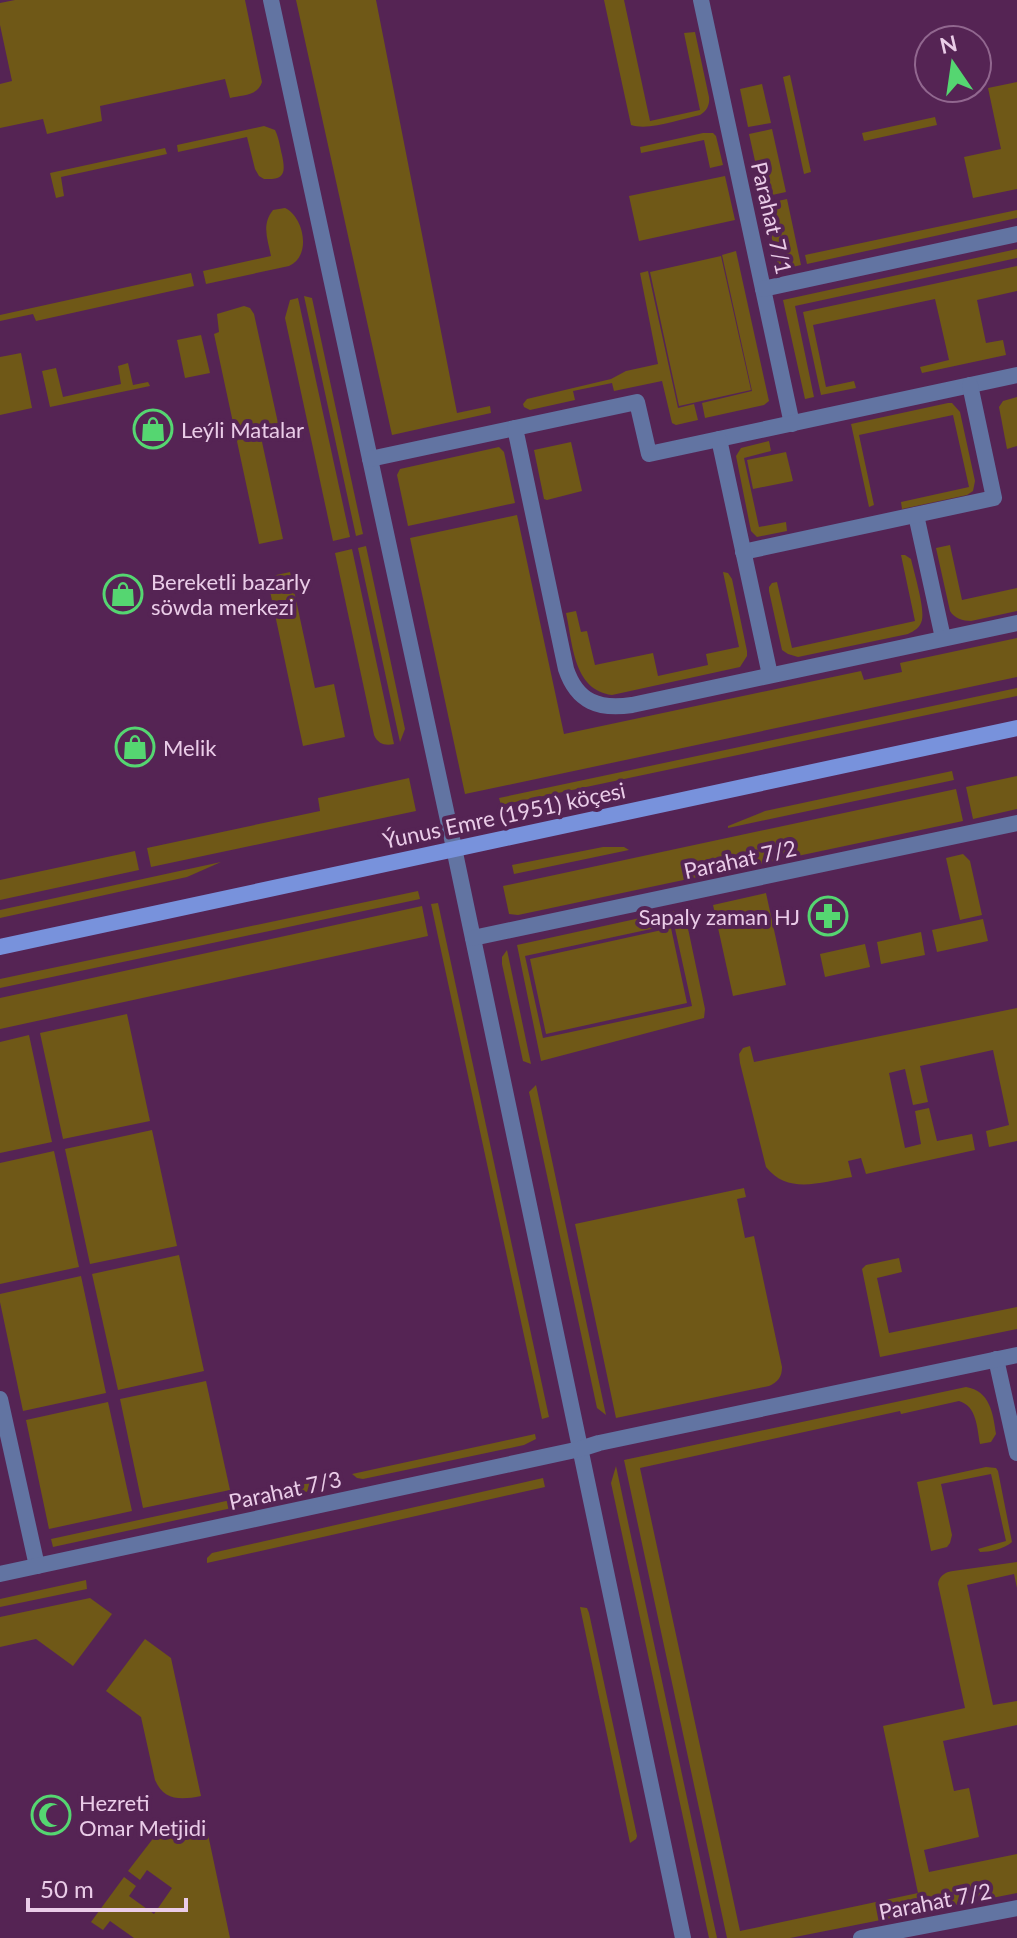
<svg xmlns="http://www.w3.org/2000/svg" width="1017" height="1938" font-family="Lato,sans-serif">
  <style>
    .green { fill: #6f5817 }
    .lines { fill: none; stroke-linecap: round; stroke-linejoin: round }
    .street { stroke: #6274a2; stroke-width: 16 }
    .secondary { stroke: #7892dc; stroke-width: 16 }
    .labels { text-anchor: middle; dominant-baseline: central; stroke-width: 8; stroke-linejoin: round; paint-order: stroke }
    .street-label { font-size: 22px; fill: #eacce8; stroke: #552454 }
    .poi-label { font-size: 22px; fill: #eacce8; stroke: #552454; text-anchor: start }
  </style>
  <rect width="100%" height="100%" fill="#552454"/>
  <g class="green">
    <path d="M15,0H245L262,82C258,96 242,95 230,98L225,79L100,106L102,121L47,134L43,119L0,128V84L12,81L0,25V3Z"/>
    <path d="M296,0H376L457,413L490,406L491,413L392,435Z"/>
    <path d="M604,0H624L650,121L700,110L684,33L695,32L709,97C710,104 707,111 700,115C681,119 649,131 631,125Z"/>
    <path d="M790,75L811,172L804,174L783,77Z"/>
    <path d="M1017,82V189L973,198L964,157L1001,149L988,88Z"/>
    <path d="M762,84L771,123L748,127L740,89Z"/>
    <path d="M935,117L937,125L864,141L862,133Z"/>
    <path d="M264,126L275,130C279,138 280,147 282,155C286,174 284,180 264,179L259,176L255,169L247,137L178,152L177,145Z"/>
    <path d="M772,129L786,192L763,197L749,134Z"/>
    <path d="M703,133H713L716,136L723,165L710,168L704,140L641,153L640,147Z"/>
    <path d="M165,148L167,154L61,177L64,196L56,198L50,173Z"/>
    <path d="M725,176L735,220L639,241L629,196Z"/>
    <path d="M787,199L801,265L779,270L764,204Z"/>
    <path d="M285,208C304,217 312,256 289,266L206,284L203,271L271,256C268,240 261,225 273,210Z"/>
    <path d="M1017,210V218L807,264L805,255Z"/>
    <path d="M1017,249V258L795,306L814,397L805,399L783,300Z"/>
    <path d="M736,251L769,401L764,405L705,418L702,403L752,391L722,255Z"/>
    <path d="M721,256L751,390L679,406L650,272Z"/>
    <path d="M1017,266V291L977,300L986,343L1003,340L1006,355L922,373L920,367L949,360L935,299L813,325L826,387L854,381L856,388L821,395L803,312Z"/>
    <path d="M648,271L678,408L694,404L698,420L676,425L672,423L662,381L614,391L612,383L573,391L575,400L530,410L524,407L523,404L527,399L611,379L626,371L658,364L640,273Z"/>
    <path d="M191,273L194,286L36,321L33,314L0,321V315Z"/>
    <path d="M304,296L312,298L363,534L356,536Z"/>
    <path d="M298,298L350,537L333,541L285,318L290,300Z"/>
    <path d="M244,306L250,308L254,314L278,423L259,428L283,539L259,544L214,334L219,332L217,314Z"/>
    <path d="M201,335L210,373L185,378L177,340Z"/>
    <path d="M21,353L32,408L0,415V357Z"/>
    <path d="M128,363L133,385L148,382L150,386L50,407L42,371L56,368L63,397L121,384L118,366Z"/>
    <path d="M1017,397V446L1007,449L999,407L1003,401Z"/>
    <path d="M948,403H952L960,412L975,481L973,491L967,495L902,509L901,502L969,487L953,415L859,435L874,505L869,507L851,424Z"/>
    <path d="M769,441L771,451L744,458L759,527L786,522L787,531L757,537L751,531L736,456L741,448Z"/>
    <path d="M571,442L582,491L547,500L544,499L534,450Z"/>
    <path d="M499,447L504,452L515,503L408,526L397,475L400,469Z"/>
    <path d="M786,452L793,481L753,489L747,460Z"/>
    <path d="M517,515L564,734L861,671L864,680L902,672L900,663L1017,638V677L465,794L410,538Z"/>
    <path d="M950,545L962,600L1017,588V611L971,621C963,621 954,618 950,611L936,548Z"/>
    <path d="M366,546L405,729L400,742L358,548Z"/>
    <path d="M352,549L394,744C385,746 378,744 374,735L335,553Z"/>
    <path d="M901,555H905L911,559C914,572 925,609 922,620C920,628 914,631 908,634L798,657L788,654L782,650L769,591V587L772,583L777,582L792,648L915,621Z"/>
    <path d="M290,572L315,688L334,684L345,737L303,746L267,577Z"/>
    <path d="M723,572L728,573L732,579L747,651V656L740,667L612,695C573,690 573,644 566,613L576,611L581,632L587,631L595,665L653,653L658,676L708,665L706,654L739,647Z"/>
    <path d="M1017,688V696L501,805L499,798Z"/>
    <path d="M952,771L954,780L728,828V826L765,811Z"/>
    <path d="M1017,776V809L973,819L966,787Z"/>
    <path d="M409,778L416,811L151,867L147,848L320,811L318,798Z"/>
    <path d="M956,789L963,821L518,915L509,914L503,886Z"/>
    <path d="M603,847H624L629,850L514,874L512,865Z"/>
    <path d="M135,851L139,870L0,900V880Z"/>
    <path d="M963,854L970,861L982,915L960,920L946,858Z"/>
    <path d="M221,862L187,877L0,918V910Z"/>
    <path d="M418,891L420,899L0,988V979Z"/>
    <path d="M766,893L786,985L733,996L713,905Z"/>
    <path d="M438,903L549,1417L542,1419L431,904Z"/>
    <path d="M422,906L428,936L0,1029V998Z"/>
    <path d="M679,911L683,913L686,919L705,1009L704,1018L541,1061L517,945L663,913L665,926L525,956L543,1038L692,1006L674,924L670,925L668,912Z"/>
    <path d="M983,919L988,941L937,952L932,930Z"/>
    <path d="M671,928L687,1003L546,1034L530,959Z"/>
    <path d="M921,932L925,955L881,964L877,942Z"/>
    <path d="M865,944L870,967L825,977L820,954Z"/>
    <path d="M507,950L531,1064L523,1061L502,964V957Z"/>
    <path d="M1017,1008V1141L989,1147L986,1131L1009,1125L993,1050L920,1066L928,1102L913,1105L905,1069L889,1073L905,1148L921,1144L915,1111L929,1108L937,1141L972,1134L975,1150L866,1174L861,1158L848,1161L852,1177C821,1182 788,1195 766,1167L740,1063L739,1054L743,1048L750,1046L754,1062Z"/>
    <path d="M127,1014L150,1121L63,1139L40,1033Z"/>
    <path d="M29,1035L52,1142L0,1153V1042Z"/>
    <path d="M536,1085L606,1415L597,1408L529,1092Z"/>
    <path d="M152,1130L177,1246L90,1264L65,1149Z"/>
    <path d="M54,1151L79,1267L0,1284V1163Z"/>
    <path d="M744,1188L746,1197L737,1199L745,1238L754,1236L782,1367C782,1377 778,1382 769,1386L616,1418L575,1224Z"/>
    <path d="M179,1255L204,1371L118,1390L92,1274Z"/>
    <path d="M899,1258L902,1272L877,1278L889,1333L1017,1307V1329L880,1357L862,1269L866,1265Z"/>
    <path d="M81,1276L106,1393L23,1411L0,1302V1294Z"/>
    <path d="M206,1381L230,1490L143,1508L120,1399Z"/>
    <path d="M966,1387C990,1391 993,1413 996,1434L991,1442L980,1444C977,1428 977,1406 959,1401L901,1414L900,1411L640,1468L740,1931L918,1893L883,1726L965,1708L938,1584C939,1576 945,1572 953,1571L1017,1562V1588L1014,1574L967,1585L993,1705L1017,1701V1725L943,1741L954,1791L969,1788L979,1837L924,1850L929,1872L1017,1854V1893L790,1938H727L624,1460Z"/>
    <path d="M108,1402L132,1511L49,1529L26,1420Z"/>
    <path d="M535,1434L536,1439L524,1445L363,1479L357,1478L352,1474Z"/>
    <path d="M616,1466L717,1938H709L611,1483Z"/>
    <path d="M986,1467L996,1468L998,1471L1012,1542C1004,1549 990,1552 980,1552L978,1549L1006,1541L991,1474L941,1484L952,1535L950,1543L947,1547L931,1551L917,1482Z"/>
    <path d="M543,1478L545,1487L207,1563V1558L212,1553Z"/>
    <path d="M328,1479L324,1487L319,1489L53,1547L51,1539Z"/>
    <path d="M86,1580L87,1589L0,1607V1599Z"/>
    <path d="M90,1598L112,1614L73,1666L36,1639L0,1647V1617Z"/>
    <path d="M580,1607L587,1608L589,1613L637,1836L636,1839L630,1843Z"/>
    <path d="M145,1639L171,1658L201,1796C181,1800 164,1801 155,1780L141,1717L106,1691Z"/>
    <path d="M206,1825L230,1938H134L110,1921L103,1930L91,1922L124,1877L136,1886L129,1896L154,1914L172,1888L147,1870L140,1880L128,1871L155,1836Z"/>
  </g>
  <g class="lines">
    <g class="street">
      <path d="M271,0L454,848L683,1938"/>
      <path d="M701,0L792,424"/>
      <path d="M763,289L1017,234"/>
      <path d="M719,439L1017,375"/>
      <path d="M370,459L515,428"/>
      <path d="M916,515L943,638"/>
      <path d="M743,552L994,498L970,385"/>
      <path d="M770,675L719,439L649,454L637,402L515,428L566,669C577,702 599,710 632,705L1017,623"/>
      <path d="M473,938L1017,823"/>
      <path d="M996,1359L1017,1453"/>
      <path d="M0,1399L37,1566"/>
      <path d="M0,1574L580,1449L599,1443L1017,1355"/>
      <path d="M861,1938L1017,1908"/>
    </g>
    <path class="secondary" d="M0,947L1017,728"/>
  </g>
  <defs>
    <symbol id="shop-ring" viewBox="-11 -11 22 22"><circle r="9.5" fill="#552454" stroke="#55d671" stroke-width="1.5"/><path d="M-5-2.5h2.3a2.7 3.5 0 0 1 5.4 0H5L5.5 6h-11ZM-1.5-2.5h3a1.5 2.3 0 0 0-3 0Z" fill="#55d671"/></symbol>
    <symbol id="pharmacy-ring" viewBox="-11 -11 22 22"><circle r="9.5" fill="#552454" stroke="#55d671" stroke-width="1.5"/><path d="M-2-6h4v4h4v4h-4v4h-4v-4h-4v-4h4Z" fill="#55d671"/></symbol>
    <symbol id="mosque-ring" viewBox="-11 -11 22 22"><circle r="9.5" fill="#552454" stroke="#55d671" stroke-width="1.5"/><path d="M3.5-4.9A6 6 0 1 0 3.5 4.9A5 5 0 1 1 3.5-4.9Z" fill="#55d671"/></symbol>
  </defs>
  <g fill-rule="evenodd">
    <use href="#shop-ring" x="131" y="407" width="44" height="44"/>
    <use href="#shop-ring" x="101" y="572" width="44" height="44"/>
    <use href="#shop-ring" x="113" y="725" width="44" height="44"/>
    <use href="#pharmacy-ring" x="806" y="894" width="44" height="44"/>
    <use href="#mosque-ring" x="29" y="1793" width="44" height="44"/>
  </g>
  <g class="labels">
    <g class="street-label">
      <text transform="translate(772 218) rotate(77)">Parahat 7/1</text>
      <text transform="translate(504 815) rotate(-12)">Ýunus Emre (1951) köçesi</text>
      <text transform="translate(740 859) rotate(-12)">Parahat 7/2</text>
      <text transform="translate(285 1490) rotate(-12)">Parahat 7/3</text>
      <text transform="translate(935 1901) rotate(-11)">Parahat 7/2</text>
    </g>
    <g class="poi-label">
      <text x="181" y="429">Leýli Matalar</text>
      <text x="151" y="581">Bereketli bazarly<tspan x="151" dy="25">söwda merkezi</tspan></text>
      <text x="163" y="747">Melik</text>
      <text x="800" y="916" text-anchor="end">Sapaly zaman HJ</text>
      <text x="79" y="1802">Hezreti<tspan x="79" dy="25">Omar Metjidi</tspan></text>
    </g>
  </g>
  <g transform="translate(953 64) rotate(347)"><circle r="38" fill="#552454" stroke="#91678f" stroke-width="2"/>
  <path d="M0-6L14 30L0 20L-14 30Z" fill="#55d671"/>
  <text y="-12" font-size="22" font-weight="bold" text-anchor="middle" fill="#eacce8">N</text>
  </g>
  <path d="M28 1898v12h158v-12" fill="none" stroke="#eacce8" stroke-width="4"/>
  <text x="40" y="1898" font-size="24" fill="#eacce8" stroke="#552454" stroke-width="6" paint-order="stroke">50 m</text>
</svg>
